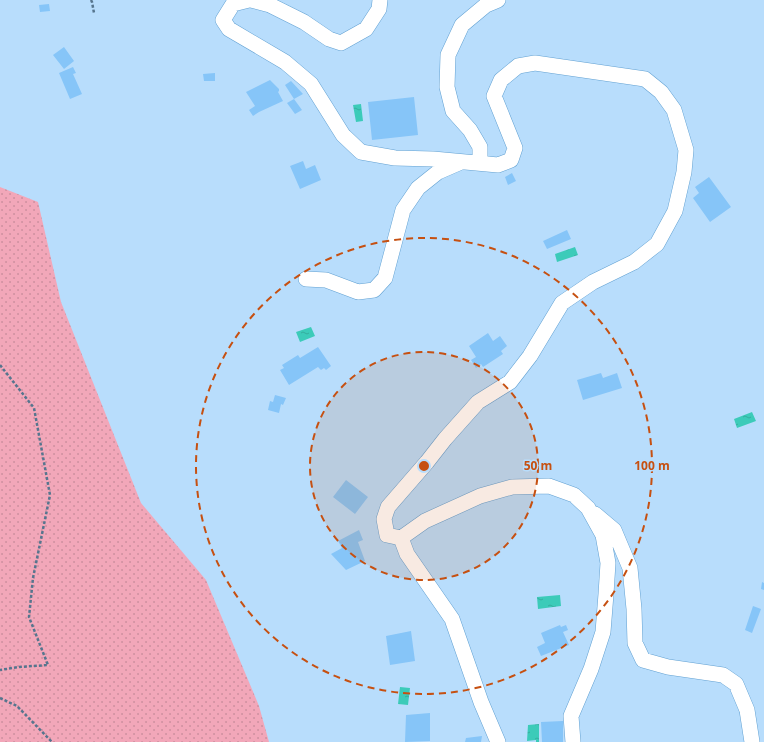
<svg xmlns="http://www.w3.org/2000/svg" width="764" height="742" viewBox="0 0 764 742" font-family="'Open Sans',sans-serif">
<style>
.grass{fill:url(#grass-dots)}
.water{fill:url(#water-ripples)}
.building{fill:#86c5f8}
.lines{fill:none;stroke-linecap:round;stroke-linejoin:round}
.minor-casing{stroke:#62a1d2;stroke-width:16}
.path{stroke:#56758e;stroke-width:2.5;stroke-dasharray:3 2;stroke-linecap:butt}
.minor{stroke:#fff;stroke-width:15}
.ring{fill:none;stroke:#c65011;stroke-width:2;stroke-dasharray:7 5}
.centre{fill:#c65011;stroke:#b8ddfc;stroke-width:2}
.ring-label{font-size:12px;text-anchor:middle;font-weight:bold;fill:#c65011;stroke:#b8ddfc;stroke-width:3;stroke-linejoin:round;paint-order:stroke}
</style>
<defs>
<pattern id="grass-dots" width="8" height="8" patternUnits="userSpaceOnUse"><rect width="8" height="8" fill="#f2a7b9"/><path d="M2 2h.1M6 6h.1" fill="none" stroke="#ce8f9f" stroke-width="1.8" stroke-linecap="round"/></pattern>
<pattern id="water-ripples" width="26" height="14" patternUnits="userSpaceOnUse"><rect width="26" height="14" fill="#3ccbb9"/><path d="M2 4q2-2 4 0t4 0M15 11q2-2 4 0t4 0" fill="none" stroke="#33ae9f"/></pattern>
</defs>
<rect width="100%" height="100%" fill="#b8ddfc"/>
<path class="grass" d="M0 187 38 202 61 302 141 503 206 580 259 706 269 742H0Z"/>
<path class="water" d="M361 104 363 121 356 122 353 105Z
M575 247 578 255 557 262 555 254Z
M311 327 315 336 300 342 296 332Z
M752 412 756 421 737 428 734 419Z
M560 595 561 606 538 609 537 597Z
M400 687 410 688 408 705 398 704Z
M539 724V742H536V740L527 741 528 725Z"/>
<path class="building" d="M49 4 50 11 40 12 39 5Z
M64 47 74 61 64 69 53 55Z
M73 67 76 73 73 74 82 94 70 99 59 73Z
M215 73V81H204L203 74Z
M270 80 279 89V91L278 92 283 101 259 112 253 116 249 110 255 106 246 92Z
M291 81 303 94 294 99 302 110 295 114 287 103 294 99 285 85Z
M414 97 418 135 372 140 368 102Z
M303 161 306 169 315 165 321 180 300 189 290 166Z
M512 173 516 181 508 185 505 177Z
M709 177 731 207 710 222 693 198 699 193 695 187Z
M567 230 571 239 547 249 543 241Z
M488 333 493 341 500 336 507 346 501 351 503 354 483 367 481 364 476 368 471 360 476 357 469 346Z
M318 347 331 366 326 370 324 368 321 370 318 367 289 385 280 370 284 368 282 365 298 355 300 358Z
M601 373 603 378 617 373 622 388 583 400 577 380Z
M275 395 286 398 283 405 281 404 279 413 268 410 270 401 273 402Z
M346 480 368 497 355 514 333 497Z
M359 530 363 540 358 542 365 561 346 570 331 554 342 548 338 541Z
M762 582 764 583V590L761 589Z
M753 606 761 609 752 633 745 630Z
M560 625 561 627 566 625 568 630 563 632 569 645 541 656 537 647 545 643 541 633Z
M411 631 415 661 390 665 386 636Z
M430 713V741L405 742 406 715Z
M563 721V742H542L541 722Z
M482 736 481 742H465L466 738Z"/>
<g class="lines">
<g class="minor-casing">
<path id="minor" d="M249 0 233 4 223 20 229 29 285 62 311 84 343 135 361 152 395 158 433 159 498 165 511 160 515 148 494 96 501 80 518 66 535 63 645 79 661 92 674 110 686 150 684 172 675 211 657 244 634 262 593 282 562 303 530 356 510 382 478 402 445 439 427 462 388 507 384 519 387 535 401 538
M251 0 270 5 304 22 329 39 341 43 366 29 379 9 380 0
M480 163V147L470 130 453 111 447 87 448 55 462 25 486 5 498 0
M306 279 326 280 358 292 374 290 385 278 403 210 418 188 438 172 461 162
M595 514 614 530 630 568 634 609 635 643 643 660 668 667 723 675 736 684 747 710 752 742
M401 538 425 521 480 496 512 487 549 486 574 495 588 508 603 535 608 563 606 594 603 632 591 669 571 716 573 742
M401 538 407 554 452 619 481 702 498 742"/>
</g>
<path class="path" d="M91 0 92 2 94 13
M0 365 34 408 50 495 33 578 29 617 48 665 19 667 0 670
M0 698 17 706 52 742"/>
<use href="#minor" class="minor"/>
</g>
<circle cx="424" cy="466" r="114" fill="#c65011" fill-opacity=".12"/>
<g class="ring">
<circle cx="424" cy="466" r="114"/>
<circle cx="424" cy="466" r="228"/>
</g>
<circle cx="424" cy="466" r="6" class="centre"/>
<g class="ring-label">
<text x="538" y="470">50 m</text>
<text x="652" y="470">100 m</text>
</g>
</svg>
